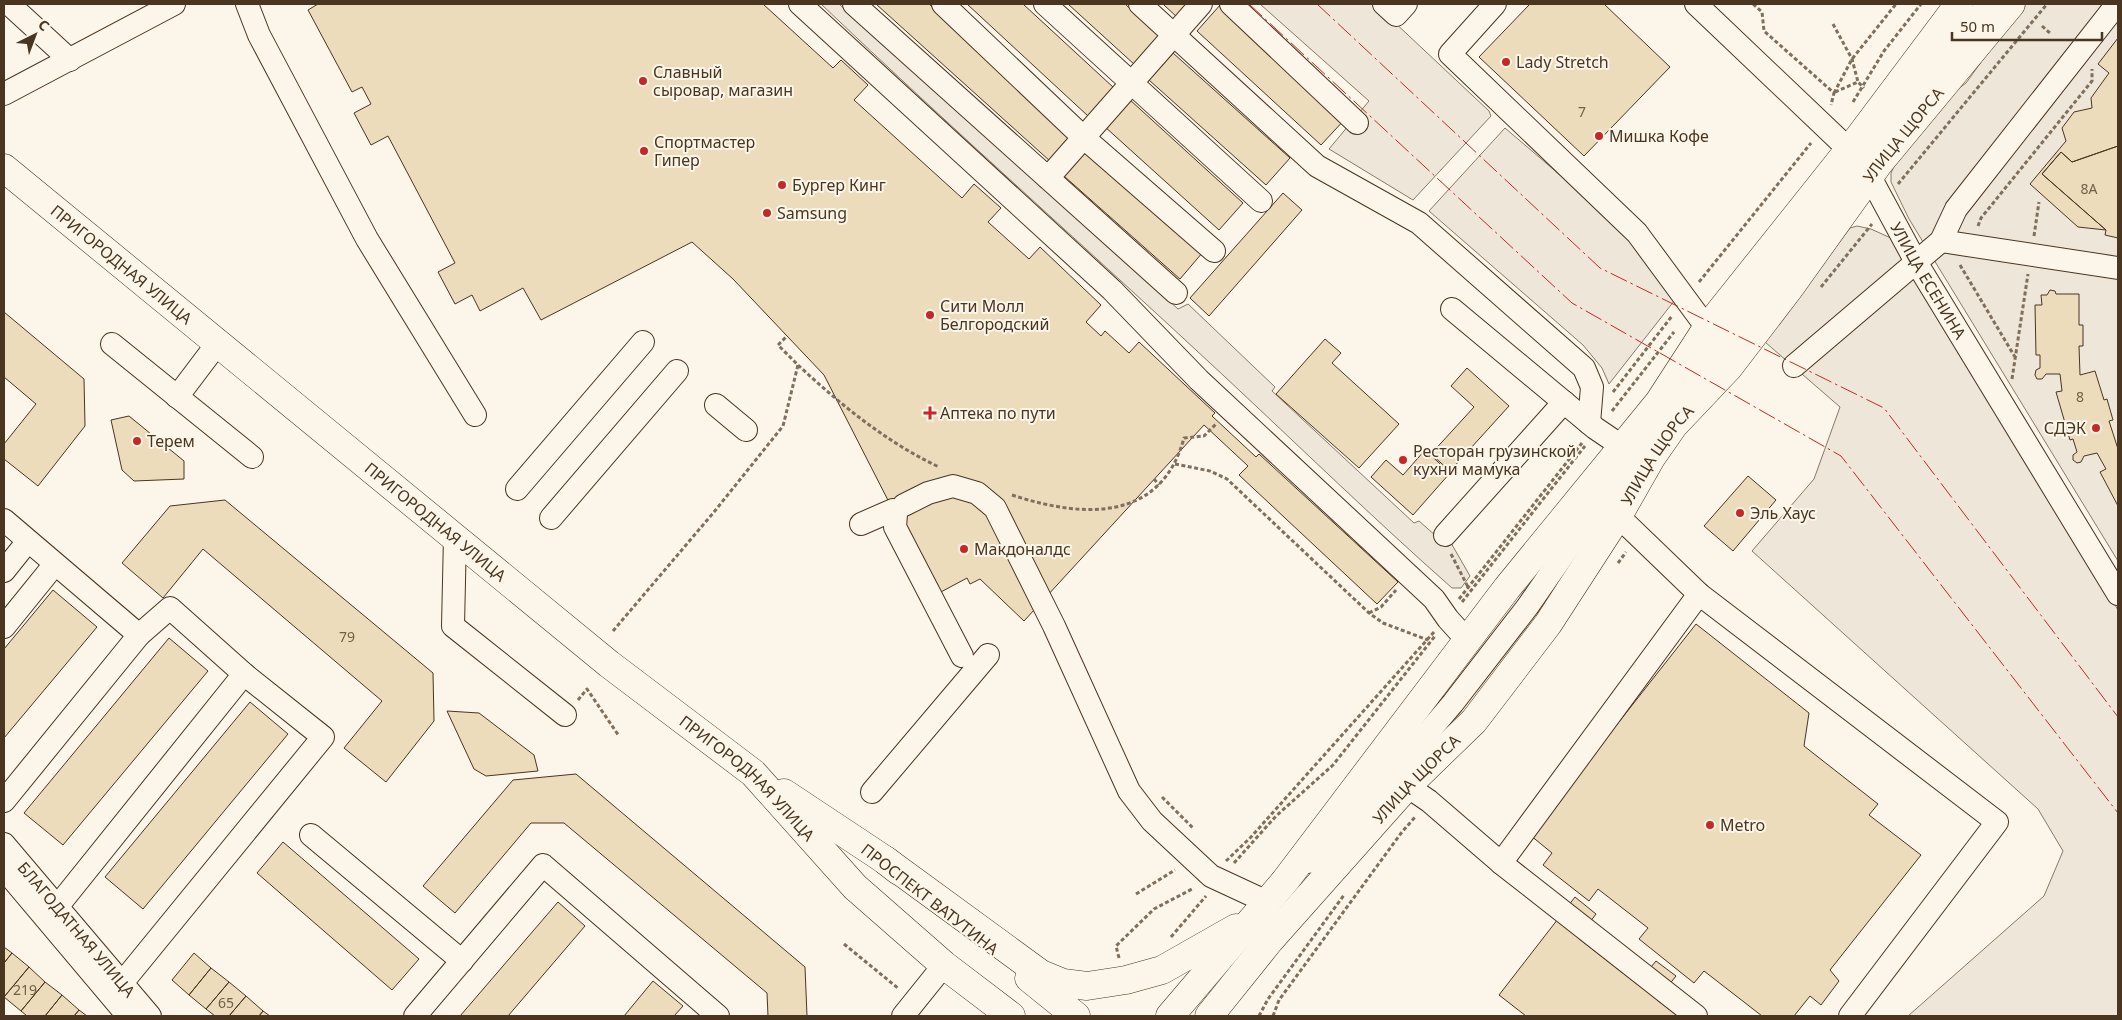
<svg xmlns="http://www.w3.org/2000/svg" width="2122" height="1020" viewBox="0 0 2122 1020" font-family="'Noto Sans',sans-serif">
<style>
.green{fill:#ede6d9;stroke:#887966}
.building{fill:#ecdcbc;stroke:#4a3520}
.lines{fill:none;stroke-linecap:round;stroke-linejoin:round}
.minor-casing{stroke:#4a3520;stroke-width:24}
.major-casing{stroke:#4a3520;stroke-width:29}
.path{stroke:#7f6f5c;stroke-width:3;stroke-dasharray:4 2.5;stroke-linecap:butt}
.minor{stroke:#fbf6e9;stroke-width:22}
.major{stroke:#fbf6e9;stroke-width:28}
.power{stroke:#c62828;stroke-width:1;stroke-dasharray:18 4 2.5 4;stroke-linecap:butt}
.poi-dot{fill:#c62828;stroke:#fbf6e9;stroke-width:2}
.labels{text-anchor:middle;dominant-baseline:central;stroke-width:4;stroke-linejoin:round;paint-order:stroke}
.number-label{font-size:14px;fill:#725f47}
.poi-label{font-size:16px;fill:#4a3520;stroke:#fbf6e9;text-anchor:start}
.street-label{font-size:16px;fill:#4a3520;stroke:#fbf6e9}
</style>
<rect width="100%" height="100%" fill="#fbf6e9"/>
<path class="green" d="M821 4H839L1178 309 1188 304 1275 387 1272 391 1414 523 1419 521 1445 544 1451 543 1470 576 1461 588H1452C1374 519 1300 447 1224 376 1090 251 953 130 821 4Z
M1260 4H1375L1489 111 1491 116 1413 200 1329 149 1369 101Z
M2023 4H2118V561L1909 219 1891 182V173L1898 158 1939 103 1966 83Z
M1505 128 1608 216 1678 296 1609 384 1602 368 1583 345 1429 211Z
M1857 226 1871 229 1893 239 2118 610V1016H1908L2044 896 2063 851 2038 809 1752 551 1814 479 1840 407 1765 342 1850 228Z"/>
<path class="building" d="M318 4H763L833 68 841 60 868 85 854 100 962 198 974 184 1001 208 988 222 1029 259 1040 247 1101 305 1086 322 1101 336 1105 331 1129 353 1139 342 1215 413 1212 416 1256 457 1259 454 1398 582 1377 604 1239 475 1248 466 1204 425 1024 621 980 579 970 584 967 578 939 593 893 510 824 375 733 279 692 242 541 320 523 288 480 311 472 295 455 304 438 272 455 263 388 136 371 145 354 113 371 104 362 87 352 92 308 10Z
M876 4H929L1075 135 1051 162Z
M967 4H1023L1114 88 1088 116Z
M1068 4H1125L1161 37 1135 65Z
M1163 4H1192L1179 19Z
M1221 4 1346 118 1321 145 1197 31Z
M1530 4H1604L1670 67 1584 156 1479 57Z
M2118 38V146L2072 162 2061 152 2042 174 2106 230 2078 227 2030 184 2066 141 2062 128 2074 112 2092 108 2091 98 2109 73 2098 64Z
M1173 53 1290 158 1266 185 1149 80Z
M1129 99 1243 203 1219 230 1104 126Z
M2118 146V238L2105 235 2106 230 2042 174 2061 152 2072 162Z
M1087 149 1203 252 1180 279 1064 176Z
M1283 193 1302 210 1209 316 1190 298Z
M2050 290 2055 291 2056 294H2079V325H2083V346H2079L2080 375 2095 371 2104 400 2107 399 2113 420 2109 421 2118 449V506L2100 472 2106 469 2097 453 2084 456 2081 462 2077 463 2073 460V455L2077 452 2073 439 2070 440 2056 392 2062 391 2060 374H2046L2042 379H2037L2035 375 2036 370 2040 368V355H2036L2035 305H2042L2041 295H2047Z
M4 312 84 379 85 426 38 486 4 459V444L36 404 4 377Z
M1325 339 1341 353 1332 363 1399 424 1359 468 1276 394Z
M1467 368 1509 406 1450 471 1431 454 1474 407 1451 386Z
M129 416 184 461V479L134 481 122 470 111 420Z
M1425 450 1450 473 1413 515 1371 477 1386 460 1403 475Z
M1748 476 1776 500 1733 551 1704 526Z
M225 500 433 673 434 721 386 782 344 748 382 701 203 549 163 598 122 563 170 506Z
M53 590 97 627 4 738V649Z
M1696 624 1809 713 1804 746 1878 804 1869 815 1921 855 1830 970 1839 981 1821 1005 1810 996 1794 1016H1762L1704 971 1694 983 1639 939 1648 928 1598 889 1589 901 1543 865 1552 853 1530 835Z
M169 638 208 671 63 845 24 813Z
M250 702 288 734 143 909 105 877Z
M447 711 479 713 534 755 538 771 486 776 474 769Z
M576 774 805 967 807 1016H768L767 993 564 823H531L455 913 423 886 513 780Z
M283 842 419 959 392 990 257 873Z
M1575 897 1596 914 1578 938 1637 984 1656 961 1676 976 1657 1000 1678 1016H1526L1499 995Z
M558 902 585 926 508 1016H460Z
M4 947 12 953 4 963Z
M12 953 29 967 4 997V963Z
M194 953 211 968 189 995 172 980Z
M29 967 45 982 21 1011 4 997Z
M211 968 229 982 206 1009 189 995Z
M653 981 683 1006 674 1016H624Z
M45 982 62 995 45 1016H27L21 1011Z
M229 982 246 996 229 1016H215L206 1009Z
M62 995 79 1010 74 1016H45Z
M246 996 263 1011 259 1016H229Z
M79 1010 87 1016H74Z
M263 1011 270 1016H259Z"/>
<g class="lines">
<g class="minor-casing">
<g id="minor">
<path d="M9 4 70 60"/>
<path d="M247 4 259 35 367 239 475 415"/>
<path d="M800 4 1112 290 1199 380 1434 599 1448 619 1467 640"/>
<path d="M854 4 1176 293"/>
<path d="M943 4 1083 137 1214 251"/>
<path d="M1045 4 1261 201"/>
<path d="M1140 4 1317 166 1419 223 1584 368 1592 387 1589 423"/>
<path d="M1231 4 1357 123"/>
<path d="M1384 4 1396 15 1406 4"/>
<path d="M1495 4 1450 54 1637 233 1707 328"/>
<path id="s1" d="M1696 4 1862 162 1916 262 2118 594"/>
<path d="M4 94 174 4"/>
<path d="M1048 178 1201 4"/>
<path d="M1941 241 2118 268"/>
<path d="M1452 309 1595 428 1623 447"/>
<path d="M112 344 252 457"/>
<path d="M1794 366 1941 241 1956 209 2117 4"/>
<path d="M177 397 217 344"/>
<path d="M716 405 746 430"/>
<path d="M517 489 643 342"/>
<path d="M904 505 928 493 953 486 977 493 995 508 1054 626 1129 791 1152 821 1211 876 1267 902"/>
<path d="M896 514 895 527 962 656"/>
<path d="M1618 516 1699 594 1997 822 1850 1016"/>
<path d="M551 518 677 371"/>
<path d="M4 520 139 635"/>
<path d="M861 524 893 510"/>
<path d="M1445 535 1564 402"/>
<path d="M455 536 453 626 565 715"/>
<path d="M4 571 28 541"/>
<path d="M4 627 55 564"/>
<path d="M1407 786 1429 801 1501 863 1696 1016"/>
<path d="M872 792 988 655"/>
<path d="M4 801 139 635 170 608 244 674 323 737 122 983"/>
<path d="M311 835 462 961"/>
<path id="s2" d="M4 844 150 1016"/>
<path d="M1308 862 1342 834 1453 703 1528 606 1634 453 1988 4"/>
<path d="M1501 863 1699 594"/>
<path d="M4 869 128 1016"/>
<path d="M57 907 244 674"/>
<path d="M415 1016 543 865 718 1016"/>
<path d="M903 1016 944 965"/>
</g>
</g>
<g class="major-casing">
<g id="major">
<path id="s3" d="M4 168 609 664 753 773 855 887 944 965 1011 1016"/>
<path d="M784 793 885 860 899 871"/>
<path d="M885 860 1041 974 1063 983 1087 986 1126 980 1162 970 1236 928"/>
<path d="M1029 978 1076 1016"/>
<path d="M1170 1016 1285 881 1507 588 1659 402 1707 328 1860 136 1959 4"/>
<path id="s4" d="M1209 1016 1270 940 1407 786 1474 721 1548 624 1618 516 1651 458 1674 425 1729 367 1788 290 1879 163 2011 4"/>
</g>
</g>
<path class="path" d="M1753 4 1762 12 1764 31 1834 93 1831 105
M1833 24 1852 59 1858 82
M2042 26 2051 34
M1835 92 1858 82 1864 88
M1834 93 1852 59 1896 4
M1853 102 1884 51 1921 4
M1898 184 2047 4
M1978 226 1981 218 2092 81V69
M2034 236 2039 202
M1960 265 2015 357
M1699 282 1811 143
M1821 287 1872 224
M798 365C841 405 886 442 939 467
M2012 379 2028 274
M1613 392 1672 316
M1612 411 1674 332
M1175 464 1210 471 1227 479 1369 613 1383 623 1428 640
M1154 479 1159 485
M1012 495C1082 518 1161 523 1184 438L1204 436 1216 424
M1451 554 1468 587
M1618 563 1626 552
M1459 599 1582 443
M1462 602 1585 446
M1369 613 1381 607 1396 590
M613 631 714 512 783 426 798 365 778 345 787 336
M578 700 587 689 619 736
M1162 797 1193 828
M1226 861 1251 837 1434 632
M1234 863 1276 816 1333 765 1435 636
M1136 894 1175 870
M1171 937 1206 896
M844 944 899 989
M1119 958 1116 946 1154 909 1194 888
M1259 1016 1268 999 1344 895
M1273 1016 1279 1000 1402 832 1416 816"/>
<use href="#minor" class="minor"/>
<use href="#major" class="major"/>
<path class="power" d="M1249 4 1572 303 1841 456 2118 813
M1317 4 1600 268 1884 408 2118 717"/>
</g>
<g class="poi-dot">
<circle cx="1506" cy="62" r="5"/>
<circle cx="643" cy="81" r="5"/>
<circle cx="1599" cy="136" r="5"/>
<circle cx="644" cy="151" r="5"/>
<circle cx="782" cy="185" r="5"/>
<circle cx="767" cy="213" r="5"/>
<circle cx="930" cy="315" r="5"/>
<path d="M927.5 405.5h5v5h5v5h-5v5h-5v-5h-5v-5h5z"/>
<circle cx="2096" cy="428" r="5"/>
<circle cx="137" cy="441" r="5"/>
<circle cx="1403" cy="460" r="5"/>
<circle cx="1740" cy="513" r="5"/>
<circle cx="964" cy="549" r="5"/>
<circle cx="1710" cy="825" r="5"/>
</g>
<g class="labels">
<g class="number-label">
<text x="1582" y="111">7</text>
<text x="2089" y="188">8А</text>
<text x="2080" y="396">8</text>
<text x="347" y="636">79</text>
<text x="25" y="989">219</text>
<text x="226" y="1002">65</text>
</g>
<g class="poi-label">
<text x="1516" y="62">Lady Stretch</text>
<text x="653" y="72">Славный<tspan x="653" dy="18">сыровар, магазин</tspan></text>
<text x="1609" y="136">Мишка Кофе</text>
<text x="654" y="142">Спортмастер<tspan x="654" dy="18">Гипер</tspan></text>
<text x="792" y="185">Бургер Кинг</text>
<text x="777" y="213">Samsung</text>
<text x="940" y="306">Сити Молл<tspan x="940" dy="18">Белгородский</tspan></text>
<text x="940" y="413">Аптека по пути</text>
<text x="2086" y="428" text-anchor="end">СДЭК</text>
<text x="147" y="441">Терем</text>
<text x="1413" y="451">Ресторан грузинской<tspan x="1413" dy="18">кухни мамука</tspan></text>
<text x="1750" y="513">Эль Хаус</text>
<text x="974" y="549">Макдоналдс</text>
<text x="1720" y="825">Metro</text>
</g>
<g class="street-label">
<text stroke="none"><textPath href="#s4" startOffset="1125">УЛИЦА ЩОРСА</textPath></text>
<text stroke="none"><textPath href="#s3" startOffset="152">ПРИГОРОДНАЯ УЛИЦА</textPath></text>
<text stroke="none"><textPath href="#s1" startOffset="365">УЛИЦА ЕСЕНИНА</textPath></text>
<text stroke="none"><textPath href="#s4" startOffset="720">УЛИЦА ЩОРСА</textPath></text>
<text stroke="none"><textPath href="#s3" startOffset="558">ПРИГОРОДНАЯ УЛИЦА</textPath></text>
<text stroke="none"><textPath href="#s4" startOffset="315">УЛИЦА ЩОРСА</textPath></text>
<text stroke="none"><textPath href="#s3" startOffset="962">ПРИГОРОДНАЯ УЛИЦА</textPath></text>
<text transform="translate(930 899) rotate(38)">ПРОСПЕКТ ВАТУТИНА</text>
<text stroke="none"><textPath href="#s2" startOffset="112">БЛАГОДАТНАЯ УЛИЦА</textPath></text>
</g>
</g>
<rect width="2122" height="1020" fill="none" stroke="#4a3520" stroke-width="10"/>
<g transform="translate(35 35) rotate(42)" stroke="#fbf6e9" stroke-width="4" paint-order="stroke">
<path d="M0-4L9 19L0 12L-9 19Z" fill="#4a3520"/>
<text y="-8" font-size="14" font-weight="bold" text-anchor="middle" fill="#4a3520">С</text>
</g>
<path d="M1952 32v8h150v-8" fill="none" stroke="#4a3520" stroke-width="2.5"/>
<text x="1960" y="32" font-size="15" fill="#4a3520" stroke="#fbf6e9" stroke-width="4" paint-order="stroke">50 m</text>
</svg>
